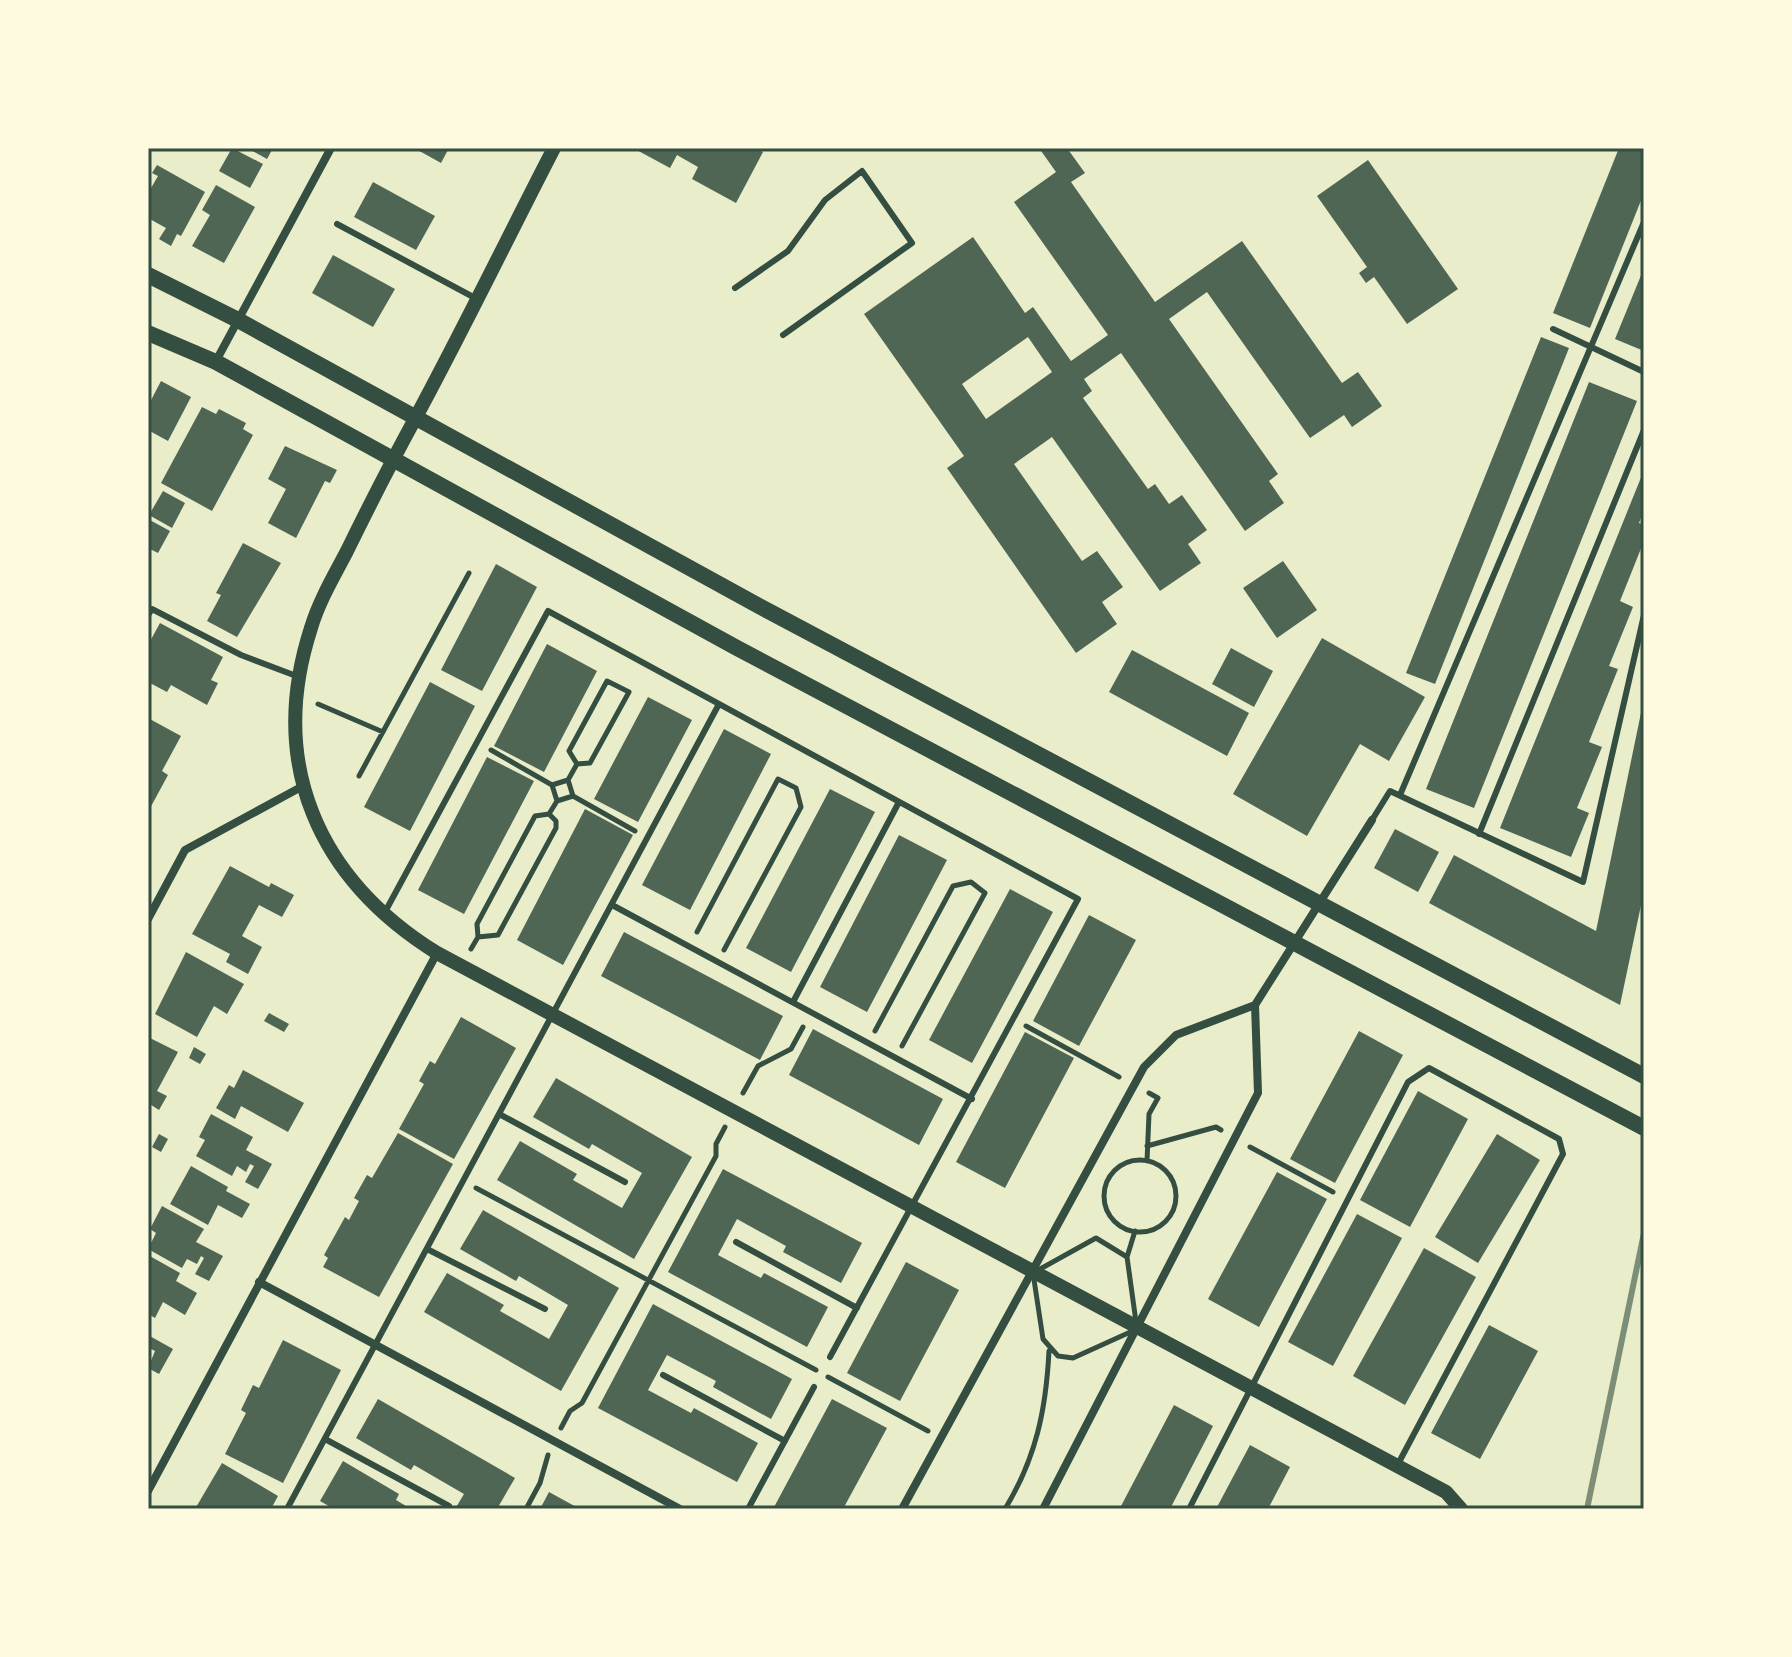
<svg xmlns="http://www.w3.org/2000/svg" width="1792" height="1657" viewBox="0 0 1792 1657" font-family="'PT Sans Narrow',sans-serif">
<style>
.building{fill:#4f6655;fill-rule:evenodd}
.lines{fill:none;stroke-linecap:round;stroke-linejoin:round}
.path{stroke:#344e41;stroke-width:5}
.service{stroke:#344e41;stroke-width:6}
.minor{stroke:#344e41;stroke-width:8}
.tertiary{stroke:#344e41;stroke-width:14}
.secondary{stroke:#344e41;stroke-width:16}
.rail{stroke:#7c8e77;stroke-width:6}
.neatline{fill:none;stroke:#344e41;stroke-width:3}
</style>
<rect width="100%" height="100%" fill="#e9edc9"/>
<path class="building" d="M232 148 263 164 250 188 219 171Z
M247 148H273L267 159Z
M414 148H449L441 163Z
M633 148H756L763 152 736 203 692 179 698 167 677 155 670 168Z
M1039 148H1067L1085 173 1071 182 1155 302 1242 241 1342 383 1358 372 1382 406 1352 427 1344 415 1310 438 1207 292 1169 319 1278 474 1269 481 1284 503 1245 531 1121 353 1084 379 1092 391 1083 398 1148 489 1155 484 1169 504 1182 495 1207 530 1188 544 1201 563 1160 591 1052 437 1014 464 1082 561 1097 551 1123 587 1102 602 1117 624 1076 653 947 468 964 456 864 314 973 237 1025 313 1033 307 1071 361 1108 335 1014 202 1056 172ZM1028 337 1052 372 986 419 962 384Z
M1619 148H1644V193L1590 328 1553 313Z
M1368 160 1458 289 1407 324 1374 277 1366 283 1359 273 1367 267 1317 196Z
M157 165 205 192 181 236 177 234 171 246 159 239 166 228 148 218V186L151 188 158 176 152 173Z
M373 182 435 216 416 250 354 217Z
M216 185 255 207 224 263 192 246 210 215 202 210Z
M333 255 395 289 373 327 312 293Z
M1644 268V351L1615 339Z
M1541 337 1569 348 1435 684 1406 673Z
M161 381 191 397 168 441 148 430V406Z
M1589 382 1637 401 1474 808 1426 789Z
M202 407 216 414 219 409 246 423 243 429 253 435 212 511 161 483Z
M285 446 337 470 330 483 325 481 296 538 268 523 286 489 268 479Z
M1644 470V510L1639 523 1644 525V541L1620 601 1633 607 1609 666 1618 669 1589 742 1602 747 1577 808 1589 813 1571 857 1500 828Z
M163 491 185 503 172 528 149 515Z
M148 519 170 531 158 553 148 548Z
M243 543 281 563 237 637 207 621 221 595 216 593Z
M1283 561 1317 610 1277 638 1243 588Z
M496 564 537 587 482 691 441 670Z
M160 623 223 657 211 680 218 683 207 705 171 685 167 692 148 682V645Z
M1322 638 1425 697 1389 761 1360 744 1307 836 1233 794Z
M547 644 597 671 544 772 494 746Z
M1231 648 1273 671 1254 707 1212 684Z
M1132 650 1249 713 1227 756 1109 692Z
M430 682 475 706 410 831 364 807Z
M648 697 692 720 638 822 594 799Z
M1643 703 1644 891 1620 1005 1429 903 1454 855 1596 931Z
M148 718 181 736 162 771 168 775 148 812Z
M724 729 771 754 690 910 642 885Z
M487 757 534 781 464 914 418 890Z
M830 789 875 812 791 972 746 948Z
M585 809 633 835 563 965 517 940Z
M1395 829 1439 852 1418 892 1374 868Z
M899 835 947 860 867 1012 820 987Z
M230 866 269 887 271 883 294 895 282 917 259 905 242 936 262 947 248 974 226 962 230 954 192 934Z
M1010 889 1053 912 972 1063 929 1040Z
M1089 915 1136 940 1079 1046 1033 1021Z
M624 932 783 1016 760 1060 601 976Z
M186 952 244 984 227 1014 214 1006 197 1037 155 1014Z
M269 1013 289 1024 284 1032 264 1021Z
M461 1017 516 1048 454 1159 399 1129 424 1084 419 1081 430 1061 435 1064Z
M813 1029 943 1099 919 1145 789 1075Z
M1359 1031 1403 1055 1335 1183 1290 1159Z
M1025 1032 1074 1058 1005 1188 956 1162Z
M150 1038 178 1052 157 1091 167 1096 159 1110 148 1103Z
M194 1047 206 1054 200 1064 189 1058Z
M243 1070 304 1103 288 1132 241 1106 235 1119 216 1108 229 1085 234 1088Z
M556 1078 692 1157 634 1259 497 1180 520 1141 577 1174 573 1180 622 1208 642 1173 592 1144 589 1149 533 1117Z
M1418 1091 1468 1119 1410 1227 1360 1200Z
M211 1114 253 1137 246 1150 272 1164 258 1189 245 1182 254 1166 250 1164 246 1172 237 1166 232 1176 196 1156 205 1140 199 1137Z
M398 1133 453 1164 379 1297 323 1267 328 1258 324 1255 345 1217 349 1220 359 1201 354 1198 367 1175 372 1178Z
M159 1134 168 1139 161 1152 152 1147Z
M1497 1134 1540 1160 1478 1263 1435 1237Z
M191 1166 228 1187 226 1191 250 1204 242 1218 218 1205 208 1225 170 1204Z
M723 1169 862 1243 841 1283 783 1252 786 1246 737 1219 718 1255 761 1278 764 1273 828 1307 807 1347 668 1272Z
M1277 1172 1327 1199 1259 1327 1208 1299Z
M162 1206 204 1229 196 1242 223 1256 209 1281 195 1274 204 1258 201 1256 197 1264 187 1259 182 1268 148 1249 156 1233 150 1229Z
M483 1210 619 1288 561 1391 424 1312 447 1273 504 1305 500 1311 549 1339 568 1305 519 1276 516 1281 460 1249Z
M1357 1214 1402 1238 1333 1366 1288 1342Z
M1424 1248 1476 1277 1405 1405 1353 1376Z
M148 1255 180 1273 176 1281 197 1293 185 1315 163 1302 155 1318 148 1314Z
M906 1262 959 1290 900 1401 847 1373Z
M653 1304 792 1379 771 1419 713 1387 716 1381 667 1355 648 1390 691 1413 694 1408 758 1443 737 1482 598 1408Z
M1489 1325 1538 1351 1480 1459 1431 1433Z
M148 1335 173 1349 159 1374 148 1368 155 1351 151 1349 148 1354Z
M283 1340 341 1370 283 1483 225 1454 246 1413 241 1410 253 1385 259 1388Z
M378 1399 515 1478 497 1509H455L464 1494 414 1465 411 1470 356 1438Z
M832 1399 887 1428 843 1509H773Z
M1174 1405 1213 1426 1170 1509H1122L1120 1508Z
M1250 1445 1290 1467 1268 1509H1216Z
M343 1461 399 1494 396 1500 411 1509H334L320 1501Z
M222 1463 278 1496 271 1509H195Z
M549 1492 580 1509H540Z"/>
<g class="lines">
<path class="path" d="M607 681 629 692 590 763 577 764 569 751Z
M318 704 383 732
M491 750 552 785
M359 776 469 573
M568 780 577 764
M573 796 635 831
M549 814 557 801 573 796 568 780 552 785 557 801
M697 932 778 779 796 788 801 807 724 950
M471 949 478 937 477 924 535 816 549 814 556 821V828L498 935 478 937
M1026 1026 1119 1077
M875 1031 953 886 971 882 985 893 902 1046
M743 1093 758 1066 791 1049 803 1027
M1147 1146 1216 1127 1221 1130
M1250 1147 1333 1192
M1104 1196a36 36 0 1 1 72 0a36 36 0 1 1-72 0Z
M1147 1161 1149 1114 1158 1098 1149 1093
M476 1188 816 1370
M1096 1238 1127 1257 1137 1329 1073 1358 1058 1356 1043 1339 1033 1273Z
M1127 1257 1135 1231
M828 1377 928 1431
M561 1428 570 1411 582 1403 716 1156V1144L725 1127
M526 1509 540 1483 548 1455
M1005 1509C1036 1458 1046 1410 1049 1351"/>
<path class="service" d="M337 224 477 299
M735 288 788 251 825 200 862 171 912 243 783 335
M1553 329 1644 372
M148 615 152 609 241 655 299 677
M1400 795 1644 222
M1372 820 1390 791 1583 882 1644 615
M1479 834 1644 430
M614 906 972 1099
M385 912 548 611 1078 899 830 1357
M793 1002 899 802
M501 1115 625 1182
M736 1242 857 1308
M427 1249 545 1309
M663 1375 785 1441
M325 1439 449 1506
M287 1509 719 704
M748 1509 814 1387
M1189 1509 1408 1082 1429 1068 1559 1139 1563 1154 1398 1464"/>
<path class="minor" d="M216 361 331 148
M148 919 185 850 303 786
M259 1282 680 1509
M148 1491 437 953
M902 1509 1144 1067 1176 1035 1255 1005
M1043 1509 1258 1093 1255 1005 1372 820"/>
<path class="tertiary" d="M554 148C508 237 464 328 416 417 392 461 369 506 347 551 334 576 319 601 311 628 267 764 318 879 437 953L1446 1492 1461 1509"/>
<path class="secondary" d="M148 275 238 320 759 606 1644 1076
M148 333 216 362 737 648 1644 1128"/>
<path class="rail" d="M1587 1509 1644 1233"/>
</g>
<rect width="1792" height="1657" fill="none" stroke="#fefae0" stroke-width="300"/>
<rect x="150" y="150" width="1492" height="1357" class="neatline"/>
</svg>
